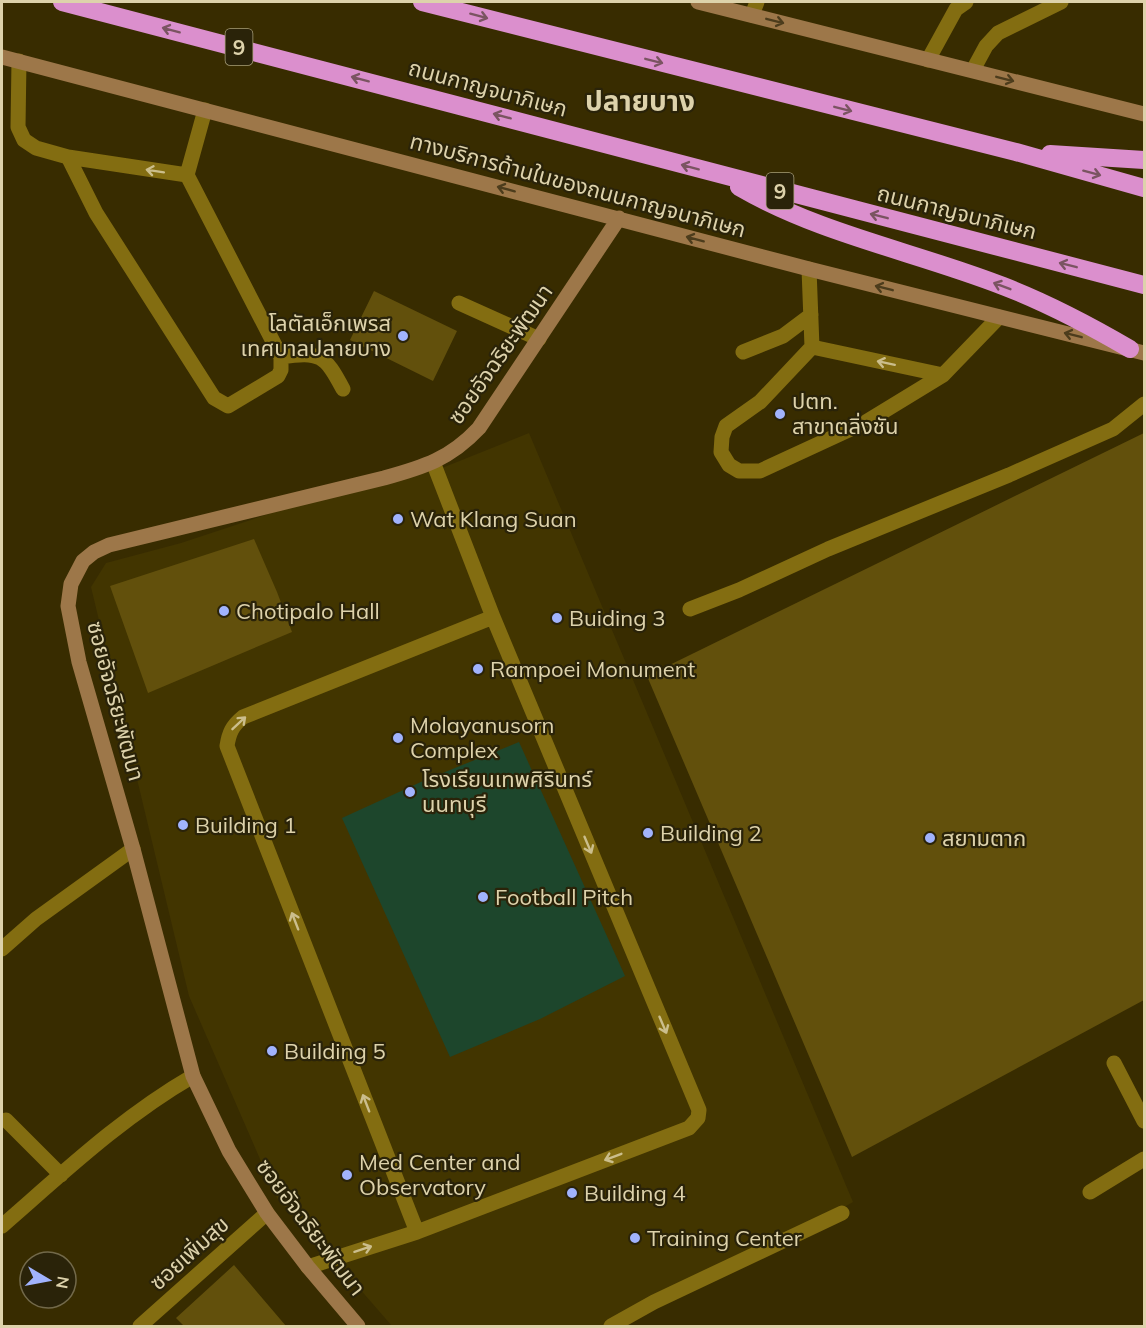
<svg xmlns="http://www.w3.org/2000/svg" width="1146" height="1328" viewBox="0 0 1146 1328" font-family="Mulish,'Noto Sans Thai',sans-serif">
<style>
.built{fill:#423500}
.green{fill:#1d462c}
.building{fill:#62500c}
.lines{fill:none;stroke-linecap:round;stroke-linejoin:round}
.lane{stroke:#836d11;stroke-width:15}
.street{stroke:#836d11;stroke-width:15}
.secondary{stroke:#9d7749;stroke-width:15}
.highway{stroke:#db8fcd;stroke-width:18}
.oneway{stroke:#7a5461}
.oneway2{stroke:#4c3c1c}
.oneway3{stroke:#cbbe8c}
.poi-dot{fill:#a1b3fd;stroke:#2a2309;stroke-width:2}
.labels{text-anchor:middle;dominant-baseline:central;stroke-width:4.5;stroke-linejoin:round;paint-order:stroke}
.shield{fill:#2a2309;stroke:#a79e7a;stroke-width:1.5}
.shield-label{font-size:21px;font-weight:bold;fill:#ddd2ab}
.street-label{font-size:22px;fill:#ddd2ab;stroke:#2a2309}
.poi-label{font-size:22px;fill:#ddd2ab;stroke:#2a2309;text-anchor:start}
.district-label{font-size:28px;font-weight:bold;fill:#ddd2ab;stroke:#2a2309}
</style>
<rect width="100%" height="100%" fill="#382c00"/>
<path class="built" d="M529 433 853 1202 796 1235 615 1326H392L332 1257 277 1198 189 996 91 587 106 563 181 543 353 486 437 470Z"/>
<path class="green" d="M519 742 625 976 540 1019 450 1057 342 818 423 781Z"/>
<path class="building" d="M374 291 457 331 433 381 350 340Z
M1144 433V1000L852 1157 647 676Z
M254 539 277 592 292 632 148 693 110 586Z
M234 1265 286 1326H184L176 1318Z"/>
<g class="lines">
<path class="lane" d="M928 60 956 9 966 2
M19 61 18 127 24 140 36 148 68 157 187 175 205 110
M68 157 96 213 214 398 228 406 278 376 281 370V357L187 175
M809 269 812 347 760 402 726 426 722 437 721 452 729 465 739 471H760L866 422 943 375 999 317
M459 303 539 339
M812 347 943 375
M743 352 783 336 811 315
M281 357C320 351 325 355 343 389
M690 609 739 590 828 549 1009 475 1113 429 1144 404
M417 1232 689 1128 698 1118 699 1110 493 617
M308 1267 417 1232 227 746C229 733 232 726 243 717L493 617 433 462"/>
<path class="street" d="M752 15 757 2
M973 70 986 46 998 33 1061 2
M2 949 36 919 133 849
M1114 1063 1144 1121
M6 1120 61 1175
M1090 1192 1144 1159
M2 1226C63 1173 122 1117 193 1076
M140 1326 267 1213
M611 1326 654 1302 842 1213"/>
<path class="secondary" d="M698 2 1144 114
M2 57 809 269 1144 353
M358 1326 308 1267 267 1213 229 1151 193 1076 133 849 79 662 68 606 71 584 83 561 94 552 109 545 384 478C424 467 450 459 479 428L619 218"/>
<path class="highway" d="M62 2C423 95 783 192 1144 285
M422 2 1016 152 1144 188
M1050 154 1144 160
M739 187C820 234 916 252 1003 286 1047 303 1089 325 1130 349"/>
</g>
<defs><path id="oneway-shaft" d="M-6 0H5M1.5-3L5.5 0L1.5 3" fill="none" stroke-width="1.6" stroke-linecap="round" stroke-linejoin="round" transform="scale(1.5)"/></defs>
<g class="oneway">
<use href="#oneway-shaft" transform="translate(479 16) rotate(15)"/>
<use href="#oneway-shaft" transform="translate(171 30) rotate(-165)"/>
<use href="#oneway-shaft" transform="translate(654 61) rotate(14)"/>
<use href="#oneway-shaft" transform="translate(360 79) rotate(-165)"/>
<use href="#oneway-shaft" transform="translate(843 109) rotate(14)"/>
<use href="#oneway-shaft" transform="translate(502 116) rotate(-165)"/>
<use href="#oneway-shaft" transform="translate(690 167) rotate(-165)"/>
<use href="#oneway-shaft" transform="translate(1092 173) rotate(15)"/>
<use href="#oneway-shaft" transform="translate(879 216) rotate(-166)"/>
<use href="#oneway-shaft" transform="translate(1068 265) rotate(-166)"/>
<use href="#oneway-shaft" transform="translate(1002 286) rotate(-159)"/>
</g>
<g class="oneway2">
<use href="#oneway-shaft" transform="translate(775 21) rotate(14)"/>
<use href="#oneway-shaft" transform="translate(1005 79) rotate(14)"/>
<use href="#oneway-shaft" transform="translate(506 189) rotate(-165)"/>
<use href="#oneway-shaft" transform="translate(695 239) rotate(-165)"/>
<use href="#oneway-shaft" transform="translate(884 288) rotate(-166)"/>
<use href="#oneway-shaft" transform="translate(1073 335) rotate(-166)"/>
</g>
<g class="oneway3">
<use href="#oneway-shaft" transform="translate(155 171) rotate(-171)"/>
<use href="#oneway-shaft" transform="translate(886 363) rotate(-168)"/>
<use href="#oneway-shaft" transform="translate(239 723) rotate(-43)"/>
<use href="#oneway-shaft" transform="translate(588 845) rotate(67)"/>
<use href="#oneway-shaft" transform="translate(295 921) rotate(-111)"/>
<use href="#oneway-shaft" transform="translate(663 1025) rotate(67)"/>
<use href="#oneway-shaft" transform="translate(366 1103) rotate(-111)"/>
<use href="#oneway-shaft" transform="translate(613 1157) rotate(159)"/>
<use href="#oneway-shaft" transform="translate(363 1249) rotate(-18)"/>
</g>
<g class="poi-dot">
<circle cx="403" cy="336" r="6"/>
<circle cx="780" cy="414" r="6"/>
<circle cx="398" cy="519" r="6"/>
<circle cx="224" cy="611" r="6"/>
<circle cx="557" cy="618" r="6"/>
<circle cx="478" cy="669" r="6"/>
<circle cx="398" cy="738" r="6"/>
<circle cx="410" cy="792" r="6"/>
<circle cx="183" cy="825" r="6"/>
<circle cx="648" cy="833" r="6"/>
<circle cx="930" cy="838" r="6"/>
<circle cx="483" cy="897" r="6"/>
<circle cx="272" cy="1051" r="6"/>
<circle cx="347" cy="1175" r="6"/>
<circle cx="572" cy="1193" r="6"/>
<circle cx="635" cy="1238" r="6"/>
</g>
<g class="labels">
<g class="shield">
<rect x="225.5" y="29" width="27" height="36" rx="4.5"/>
<rect x="766.5" y="173" width="27" height="36" rx="4.5"/>
</g>
<g class="shield-label">
<text x="239" y="47">9</text>
<text x="780" y="191">9</text>
</g>
<g class="street-label">
<text transform="translate(488 88) rotate(15)">ถนนกาญจนาภิเษก</text>
<text transform="translate(578 185) rotate(15)">ทางบริการด้านในของถนนกาญจนาภิเษก</text>
<text transform="translate(957 212) rotate(14)">ถนนกาญจนาภิเษก</text>
<text transform="translate(500 354) rotate(-55)">ซอยอัจฉริยะพัฒนา</text>
<text transform="translate(116 701) rotate(75)">ซอยอัจฉริยะพัฒนา</text>
<text transform="translate(311 1227) rotate(53)">ซอยอัจฉริยะพัฒนา</text>
<text transform="translate(189 1253) rotate(-42)">ซอยเพิ่มสุข</text>
</g>
<g class="poi-label">
<text x="391" y="323" text-anchor="end">โลตัสเอ็กเพรส<tspan x="391" dy="25">เทศบาลปลายบาง</tspan></text>
<text x="792" y="401">ปตท.<tspan x="792" dy="25">สาขาตลิ่งชัน</tspan></text>
<text x="410" y="519">Wat Klang Suan</text>
<text x="236" y="611">Chotipalo Hall</text>
<text x="569" y="618">Buiding 3</text>
<text x="490" y="669">Rampoei Monument</text>
<text x="410" y="725">Molayanusorn<tspan x="410" dy="25">Complex</tspan></text>
<text x="422" y="779">โรงเรียนเทพศิรินทร์<tspan x="422" dy="25">นนทบุรี</tspan></text>
<text x="195" y="825">Building 1</text>
<text x="660" y="833">Building 2</text>
<text x="942" y="838">สยามตาก</text>
<text x="495" y="897">Football Pitch</text>
<text x="284" y="1051">Building 5</text>
<text x="359" y="1162">Med Center and<tspan x="359" dy="25">Observatory</tspan></text>
<text x="584" y="1193">Building 4</text>
<text x="647" y="1238">Training Center</text>
</g>
<g class="district-label">
<text x="640" y="100">ปลายบาง</text>
</g>
</g>
<rect width="1146" height="1328" fill="none" stroke="#ddd2ab" stroke-width="6"/>
<g transform="translate(48 1280) rotate(100)"><circle r="28" fill="#2a2309" stroke="#72694a" stroke-width="1.5"/>
<path d="M0-4.5L10 22L0 15L-10 22Z" fill="#a1b3fd"/>
<text y="-9" font-size="16" font-weight="bold" text-anchor="middle" fill="#ddd2ab">N</text>
</g>
</svg>
